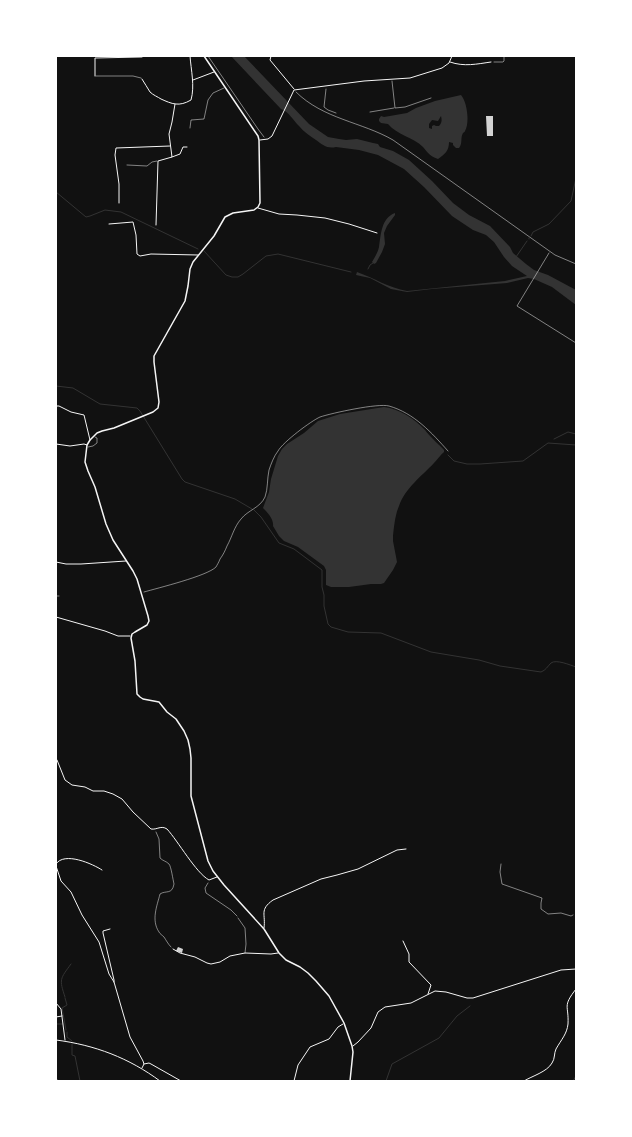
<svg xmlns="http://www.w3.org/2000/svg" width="632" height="1137" viewBox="0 0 632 1137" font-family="Merriweather,serif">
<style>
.water{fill:#333;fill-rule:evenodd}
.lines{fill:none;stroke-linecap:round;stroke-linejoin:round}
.stream{stroke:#333;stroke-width:1}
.building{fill:#d3d3d3}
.path{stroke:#f5f5f5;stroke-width:0.5}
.service{stroke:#f5f5f5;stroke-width:0.5}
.minor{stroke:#f5f5f5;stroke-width:1}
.tertiary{stroke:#f5f5f5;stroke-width:1.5}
</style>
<rect width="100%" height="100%" fill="#111"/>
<path class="water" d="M231 56H244L309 124 328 137 339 139 346 140 357 139 373 143 378 144 380 147 393 151 409 160 432 181 453 203 469 215 490 226 510 247 513 253 526 264 534 270 548 275 576 290V305L552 287 534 279 528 278 507 283 432 289 407 292 391 289 370 278 356 275 357 272C374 278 389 288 407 291L505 281 527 276 512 266 504 257 494 242 486 235 473 230 452 216 424 187 404 169 378 155 359 150 336 147C327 149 323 145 316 140 310 136 304 132 299 126 293 120 289 112 281 109Z
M461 95C467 102 470 122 465 131 465 132 464 132 463 133 460 138 463 143 459 148H456L453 145V143L449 142C449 151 445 154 438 159 431 157 427 152 423 147 413 137 397 135 388 124L381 123 379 121V119L381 116 384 117 407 113 416 108 435 101ZM441 116C442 120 442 123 439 126H436L434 125 432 126V129L429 128V124L432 120 438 121Z
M395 213V215L387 226 384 233 385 244 382 252 376 263 374 264 372 262C375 257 378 252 379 247 381 235 381 218 395 213Z
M384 407C399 409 414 418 425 430 427 433 430 436 433 439 436 443 441 446 444 450V452C440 455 438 459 434 463 422 476 405 488 399 506 395 515 394 527 393 536V541L397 562 393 570 384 583 381 584H371L349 587H331L326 585V570L324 566 298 547 284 541 279 536 273 526C274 519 267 512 263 508L269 492 271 479 278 456 282 449 287 444 304 433 318 421 340 414Z"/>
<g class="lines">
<path class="stream" d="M56 192 86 217 90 216 105 210 121 212 198 249
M531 236 533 232 549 224 571 201 576 178
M529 239V238
M204 251 226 275 232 277H238L243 274 266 256 278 254 351 272
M516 257 527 241
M368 269 370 265 373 263
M56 386 73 388 100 404 137 408 140 411 182 479 185 482 235 499 252 509
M554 439 568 432 576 434
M448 455 454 461 467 464H480L523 461 548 443 576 445
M254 510 261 517 279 543 294 549 322 570V587L324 595V606L328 624 331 627 348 632 381 633 431 652 479 660 500 666 541 672C546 670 547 667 551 663 556 659 570 665 576 667
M65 997C59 979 60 979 71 964
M65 998 67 1005 62 1008 66 1030
M56 1024H63
M67 1032V1037L72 1041
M72 1044V1055L75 1056 80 1081
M386 1081 392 1064 439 1038 457 1016 470 1006
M573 1081 576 1076"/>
</g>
<path class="building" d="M486 116H493V136H487Z
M178 947 183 949 182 953 176 951Z"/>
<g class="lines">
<path class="path" d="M208 56 258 129 264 137
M494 62H503L504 61V56
M326 89 324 107 328 110 336 113
M296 92C323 119 362 122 393 140L555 255 576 264
M549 253 517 306 576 343
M144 592C158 588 207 576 216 567 217 565 219 562 220 559 223 555 225 551 227 546 232 537 234 527 241 519 248 510 260 508 265 497 268 489 267 479 269 470 271 464 274 456 278 451 283 442 311 421 320 417 332 413 378 403 389 406 414 413 432 433 448 451
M156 832 159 839 160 858C163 861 166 861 169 864 171 866 173 880 174 884 172 895 166 890 160 894 157 906 151 920 159 932 160 934 162 935 164 937 166 940 168 944 171 947
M501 864 500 872 502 884 542 898 541 903V909L548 914 561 913 571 916 573 915
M208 883 205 888 206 893 231 910 237 916"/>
<path class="service" d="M96 76H133L141 78
M392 81 395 108 405 107 431 98
M370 112 394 108
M190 128 191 120 204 119 208 100 213 93 224 88
M127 165 147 166 152 162 157 161
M88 447 93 446 97 443V438L95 437
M56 596H59
M238 918 245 928 246 944 245 953"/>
<path class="minor" d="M271 56 270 60 294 89
M450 62C464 67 477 64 491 62
M95 76V58L142 57
M142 79C145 83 147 88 150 92 153 95 158 97 161 99 172 104 179 107 191 100 195 86 191 70 190 56
M193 80 214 72
M260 140 268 139 272 136 294 90 364 81 410 78 442 68 449 63 452 56
M172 157 180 154 183 147H187
M119 203V184L115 155 116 148 170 146
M258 208 279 214 297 215 325 218 349 224 377 233
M109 224 133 222 136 235 137 254 140 256 151 254 198 255
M156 225 158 161 172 157 169 134 172 122 175 104
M56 406H59L71 412 84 415 90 440
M56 444 70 446 84 444 87 445
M56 562 66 564H81L126 561
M56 617 105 631 118 636H130
M57 760 65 780 72 785 85 787 93 791H104L113 794 122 799 133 812 151 829C157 830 161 825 167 829 178 841 196 873 209 880L217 877
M56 864C64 851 93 864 102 870
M56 866 61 881 71 892 82 915 99 942 109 974 114 982 130 1037 143 1061 144 1064 142 1068
M264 928C266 914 259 910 273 900L321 879 337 875 358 869 397 850 406 849
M110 929 103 931V933L114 980V982
M403 941 409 954V962L431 985 428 994
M173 949 180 953 195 957 207 963 211 964 220 962 230 956 245 953 271 954 278 953
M56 1003 61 1009 65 1040
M56 1017 62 1016
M56 1040C95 1045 129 1058 160 1081
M353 1046 358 1042 371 1028 378 1012 385 1007 411 1003 435 991 446 992 467 998H473L561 970 576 969
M144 1064 149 1063 151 1064 181 1081
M56 1076 57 1081
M294 1081 298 1065 310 1047 329 1039 338 1027 343 1024
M524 1081C532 1076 547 1072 552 1063 555 1059 554 1053 556 1049 561 1040 567 1034 568 1024 569 1005 562 1007 576 989"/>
<path class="tertiary" d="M204 56 258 136 259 140 260 203 258 207 254 210 233 213 225 217 214 236 193 262 190 269 188 286 185 301 154 356V362L159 402 158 408 153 412 114 428 102 431 97 433 90 440 87 445 85 462 88 471 95 487 106 524 113 540 133 571 137 579 148 616 149 621 147 625 135 632 132 634 131 638 135 661 137 694 140 697 143 699 159 702 167 712 176 719 184 731 188 740 190 749 191 758V796L208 861 213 871 224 885 264 929 279 953 286 960 300 967 308 973 316 981 329 996 344 1023 352 1046 353 1052 350 1081"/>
</g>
<rect width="632" height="1137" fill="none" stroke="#ffffff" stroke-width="114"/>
</svg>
